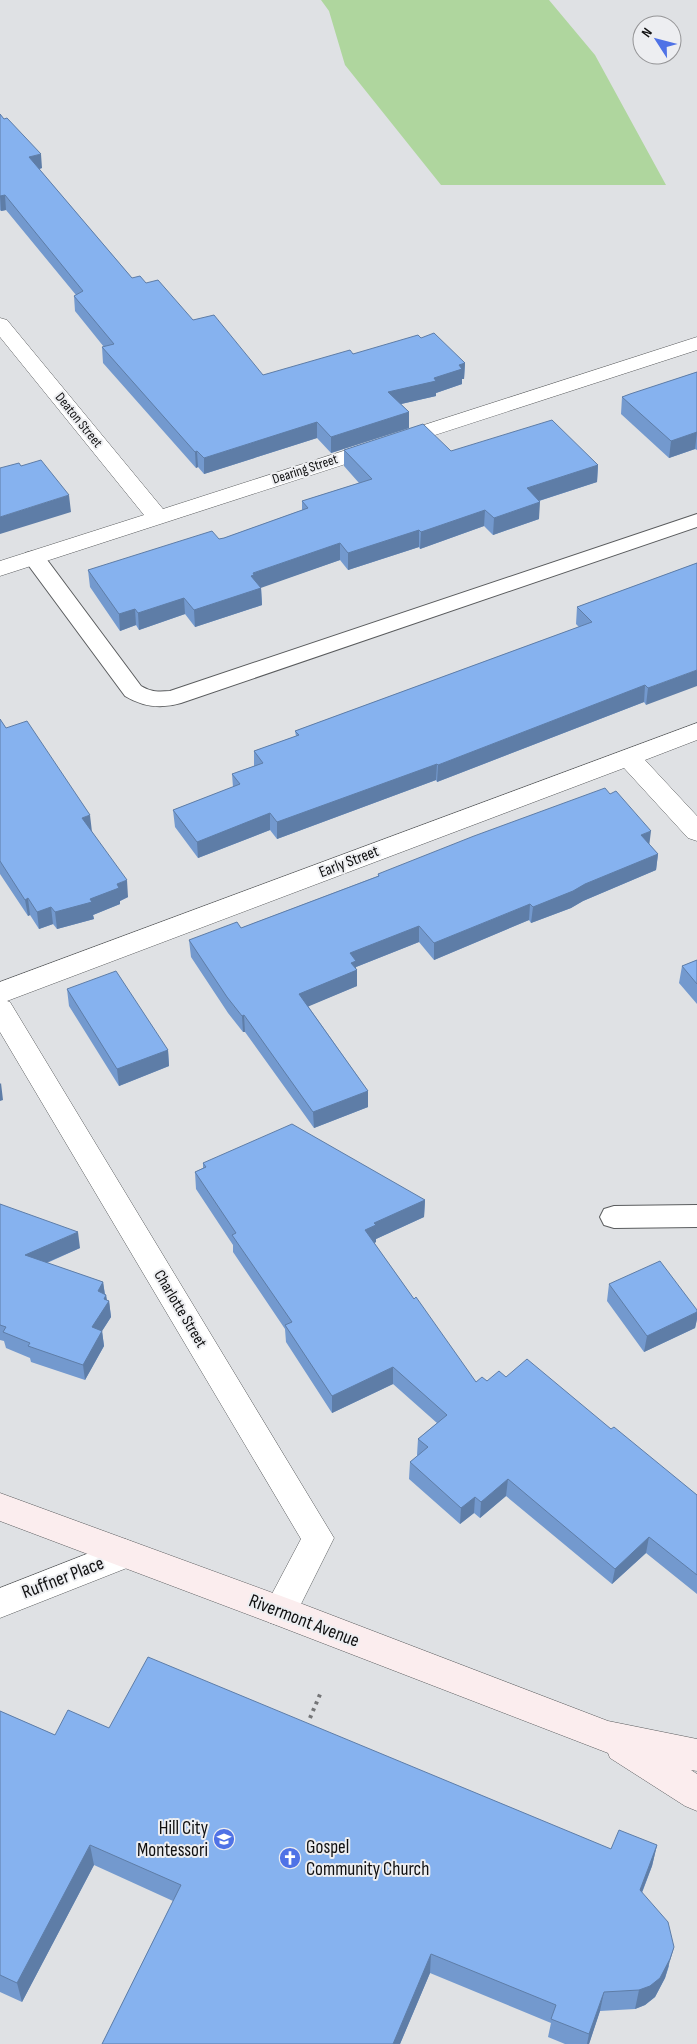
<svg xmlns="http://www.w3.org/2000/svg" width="697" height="2044" viewBox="0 0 697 2044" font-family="'Sofia Sans Condensed',sans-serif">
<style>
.green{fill:#afd69e}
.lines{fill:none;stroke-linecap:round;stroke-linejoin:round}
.lane-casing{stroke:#5a5c5e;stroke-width:2}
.street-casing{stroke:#5a5c5e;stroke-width:1}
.secondary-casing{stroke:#5a5c5e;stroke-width:1}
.path{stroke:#747577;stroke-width:4;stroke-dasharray:3 4.5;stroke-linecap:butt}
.lane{fill:#fff;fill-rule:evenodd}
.street{fill:#fff;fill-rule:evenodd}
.secondary{fill:#fbedee;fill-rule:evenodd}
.wall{fill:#7399ce}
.shaded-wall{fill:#5e7da7}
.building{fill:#86b2ef;stroke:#5e7da7}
.labels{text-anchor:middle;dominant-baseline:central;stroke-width:4;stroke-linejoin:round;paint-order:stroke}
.far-street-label{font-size:14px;fill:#101011;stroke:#edeef1}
.street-label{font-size:16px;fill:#101011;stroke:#edeef1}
.near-street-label{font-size:19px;fill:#101011;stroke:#edeef1}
.near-poi-label{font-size:19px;fill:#101011;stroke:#edeef1;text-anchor:end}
</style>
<rect width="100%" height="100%" fill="#dfe1e4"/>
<path class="green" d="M321 0H549L595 55 666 185H441L345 65 329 11Z"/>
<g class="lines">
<g class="lane-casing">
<path id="lane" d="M697 514V527L181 703C161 709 143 707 125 696L23 558 26 553 34 551 42 553 141 686C151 692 158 692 170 691Z
M697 1205V1227L614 1228 604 1225 600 1217 604 1209 614 1206Z"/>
</g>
<g class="street-casing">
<path id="street" d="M0 318 7 320 163 509 697 337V350L0 576V561L144 515 0 337Z
M697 723V740L645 760 697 816V841L688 838 624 768 7 1001 10 1002 334 1538 292 1622 280 1626 268 1622 263 1611 301 1539 0 1032V982Z
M125 1539 137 1544 141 1554 137 1564 0 1618V1588Z"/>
</g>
<g class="secondary-casing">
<path id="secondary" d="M0 1493 292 1600 608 1721 697 1739V1771L691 1770 697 1774V1811L685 1806 610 1758 608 1753 268 1622 0 1521Z"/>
</g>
<path class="path" d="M310 1718 321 1692"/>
<use href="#lane" class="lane"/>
<use href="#street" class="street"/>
<use href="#secondary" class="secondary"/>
</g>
<path class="wall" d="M0 114 42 168 39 169 132 278 146 283 263 375 421 338 465 363 464 379H462V384L436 393V396L401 404 409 412V428L331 453 317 438 204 474 198 467 196 468 103 363 102 347H104L75 311 74 296 76 295 6 210 1 211 0 210Z
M697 372V450L695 449 669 458 621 414 622 397Z
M344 450 451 451 598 465 597 482 539 501V519L493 535 484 526 420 549 419 547 348 570 340 560 261 587 262 605 195 627 185 614 139 630 136 625 120 631 90 587 88 570 224 538 302 510V501L359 483 344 466Z
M697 563 646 705 644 702 437 782 436 780 277 839 270 830 198 858 175 827 173 810 233 787 232 774 254 766V751L296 736 295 731 579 627 576 624 577 607Z
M0 719 6 728 92 832 128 897 120 901V904L93 915 94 919 57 929 53 924 39 929 30 915 28 916 0 874Z
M649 844 658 854 656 870 583 901 571 908 531 923 529 920 434 960 419 942 356 967 357 986 308 1006 368 1091V1107L314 1128 245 1032H243L228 1013 191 957 189 940 241 928 378 876V874Z
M697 960V1004L679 983 682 966Z
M67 989 168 1050 169 1066 119 1086 69 1006Z
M203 1163 425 1200 424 1217 376 1239V1242L374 1243 414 1299 476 1382 487 1381 506 1377 611 1429 697 1495V1594L646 1553 612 1584 506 1496 480 1518 474 1513 460 1524 409 1479 410 1462 418 1456 417 1455 418 1439 437 1423 393 1384 332 1413 286 1342 285 1329 233 1252V1245L196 1189 195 1172 203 1168Z
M0 1204 80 1248 47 1263 103 1282 105 1294 106 1295 107 1300 109 1301 111 1317 102 1331 104 1346 85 1380 31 1362 30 1358 6 1348 4 1341 0 1340Z
M609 1284 697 1310V1319L695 1328 644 1352 607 1301Z
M0 1711 55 1735 109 1728 611 1849 657 1845 652 1866 642 1893 669 1966 665 1978 655 1997 645 2005 635 2009 600 2011 589 2044H565L548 2037 551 2023 430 1973 400 2044H102L173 1901 94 1865 22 2002 0 1992Z"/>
<path class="shaded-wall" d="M41 154 42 168 30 172 29 157Z
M5 195 6 210 1 211 0 196Z
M465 363 464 379H462V384L436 393V396L388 407V392L434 378 459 365Z
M409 412V428L331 453V437Z
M317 422V438L204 474V458Z
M697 432 695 449 669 458 671 441Z
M197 451 198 467 196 468 195 452Z
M598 465 597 482 526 505 527 488Z
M69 495 71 512 0 534V517Z
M540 502 539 519 493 535 494 518Z
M485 510 484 526 420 549 421 532Z
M419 530V547L348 570V553Z
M340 543V560L255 590 261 588 262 605 195 627 194 610 253 573Z
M184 598 185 614 139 630 138 613Z
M135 609 136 625 120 631 119 614Z
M697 670V686L646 705 648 688Z
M645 685 644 702 437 782 438 765Z
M437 764 436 780 277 839V822Z
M270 813V830L198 858 197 842Z
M90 815 92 832 83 835 82 818Z
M651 831 649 847 641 835Z
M658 854 656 870 583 901 571 908 531 923 533 907 585 884Z
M127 880 128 897 120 901V904L93 915 94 919 57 929 55 912 90 899 117 884Z
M28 898 30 915 28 916 25 900Z
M530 904 529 920 434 960V943Z
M51 907 53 924 39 929 37 912Z
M419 926V942L356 967V970H357V986L300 1010 299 994 350 953Z
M244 1015 245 1032H243L242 1016Z
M168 1050 169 1066 119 1086 117 1069Z
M1 1083 3 1100 0 1101V1084Z
M368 1091V1107L314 1128 313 1112Z
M425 1200 424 1217 376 1239V1242L365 1248V1230L374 1223Z
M78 1232 80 1248 27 1271 25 1255Z
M103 1282 105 1296 106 1295 107 1303 109 1301 111 1317 102 1331 104 1346 85 1380 83 1365 92 1327 98 1291Z
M697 1312V1319L695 1328 644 1352 647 1336Z
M393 1367V1384L332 1413V1396Z
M508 1479 506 1496 480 1518 481 1502Z
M475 1497 474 1513 460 1524 461 1508Z
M649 1537 646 1553 612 1584 615 1569Z
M90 1845 94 1865 22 2002 17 1983Z
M657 1845 652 1866 635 1910 640 1890Z
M674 1947 665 1978 655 1997 645 2005 635 2009 639 1990Z
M431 1954 430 1973 400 2044H393Z
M604 1992 600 2011 589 2044H587L589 2034Z"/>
<path class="building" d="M0 114 4 119 7 118 41 154 29 157 132 278 140 276 146 283 158 280 193 320 214 315 263 375 350 350 353 354 418 335 421 338 434 333 465 363 459 365 462 369 434 378 436 381 388 392 409 412 331 437 317 422 204 458 197 451 195 452 102 347 114 344 74 296 83 291 5 195 0 196Z
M697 372V432L671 441 622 397 630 394Z
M552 420 598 465 527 488 540 502 494 518 485 510 421 532 419 530 348 553 340 543 253 573 254 575 251 576 261 588 194 610 184 598 138 613 135 609 119 614 88 570 212 531 219 539 224 538 308 508 302 501 372 479 344 450 423 424 451 451Z
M41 460 69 495 0 517V468L19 463 21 466Z
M697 563V670L648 688 645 685 438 765 437 764 277 822 270 813 197 842 173 810 240 784 232 774 263 763 254 751 299 735 295 731 592 622 577 607Z
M0 719 6 728 27 721 90 815 82 818 127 880 117 884 119 888 90 899 92 902 55 912 51 907 37 912 28 898 25 900 0 861Z
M605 788 610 794 616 791 651 831 641 835 658 854 585 884 573 891 533 907 530 904 434 943 419 926 350 953 356 961 351 963 357 970 299 994 368 1091 313 1112 244 1015 242 1016 227 997 189 940 237 922 241 928 379 876 378 874 474 836Z
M697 960V984L682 966Z
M116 971 168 1050 117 1069 67 989Z
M292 1124 425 1200 374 1223 376 1225 365 1230 414 1299 416 1297 476 1382 482 1377 487 1381 499 1371 506 1377 527 1359 611 1429 614 1427 697 1495V1575L649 1537 615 1569 508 1479 481 1502 475 1497 461 1508 410 1462 428 1447 418 1439 447 1415 393 1367 332 1396 285 1325 292 1322 232 1235 236 1233 195 1172 206 1167 203 1163Z
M0 1204 78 1232 25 1255 103 1282 98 1291 106 1295 104 1299 109 1301 92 1327 102 1331 83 1365 28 1346 30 1343 3 1332 6 1327 0 1325Z
M660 1261 697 1310V1312L647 1336 609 1284Z
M148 1657 611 1849 619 1830 657 1845 640 1890 668 1922 674 1947 670 1959 660 1978 650 1986 639 1990 604 1992 589 2034 551 2019 556 2005 431 1954 393 2044H102L181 1885 90 1845 17 1983 0 1975V1711L55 1735 68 1710 109 1728Z"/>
<defs>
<g id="school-disc" transform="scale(1.125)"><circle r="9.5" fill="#4f72e6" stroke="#edeef1"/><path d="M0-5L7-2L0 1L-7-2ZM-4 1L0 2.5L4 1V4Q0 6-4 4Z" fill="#fff"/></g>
<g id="church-disc" transform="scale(1.125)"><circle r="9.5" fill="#4f72e6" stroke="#edeef1"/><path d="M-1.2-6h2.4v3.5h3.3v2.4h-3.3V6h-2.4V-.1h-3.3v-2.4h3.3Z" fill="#fff"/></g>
</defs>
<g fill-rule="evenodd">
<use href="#school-disc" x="224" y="1839"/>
<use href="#church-disc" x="290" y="1858"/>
</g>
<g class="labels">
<g class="far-street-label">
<text transform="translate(79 420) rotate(51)">Deaton Street</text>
<text transform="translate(305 469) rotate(-18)">Dearing Street</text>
</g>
<g class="street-label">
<text transform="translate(349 862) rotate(-21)">Early Street</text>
<text transform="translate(180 1309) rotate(59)">Charlotte Street</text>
</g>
<g class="near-street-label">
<text transform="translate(63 1578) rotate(-21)">Ruffner Place</text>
<text transform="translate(304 1621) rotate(21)">Rivermont Avenue</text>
</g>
<g class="near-poi-label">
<text x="208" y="1828">Hill City<tspan x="208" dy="22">Montessori</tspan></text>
<text x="306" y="1847" text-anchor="start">Gospel<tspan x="306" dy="22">Community Church</tspan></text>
</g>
</g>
<g transform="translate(657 40) rotate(306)"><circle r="24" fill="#edeef1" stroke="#959597"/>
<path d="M0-4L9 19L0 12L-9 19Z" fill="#4f72e6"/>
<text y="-8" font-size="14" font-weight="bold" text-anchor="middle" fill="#101011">N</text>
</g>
</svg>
